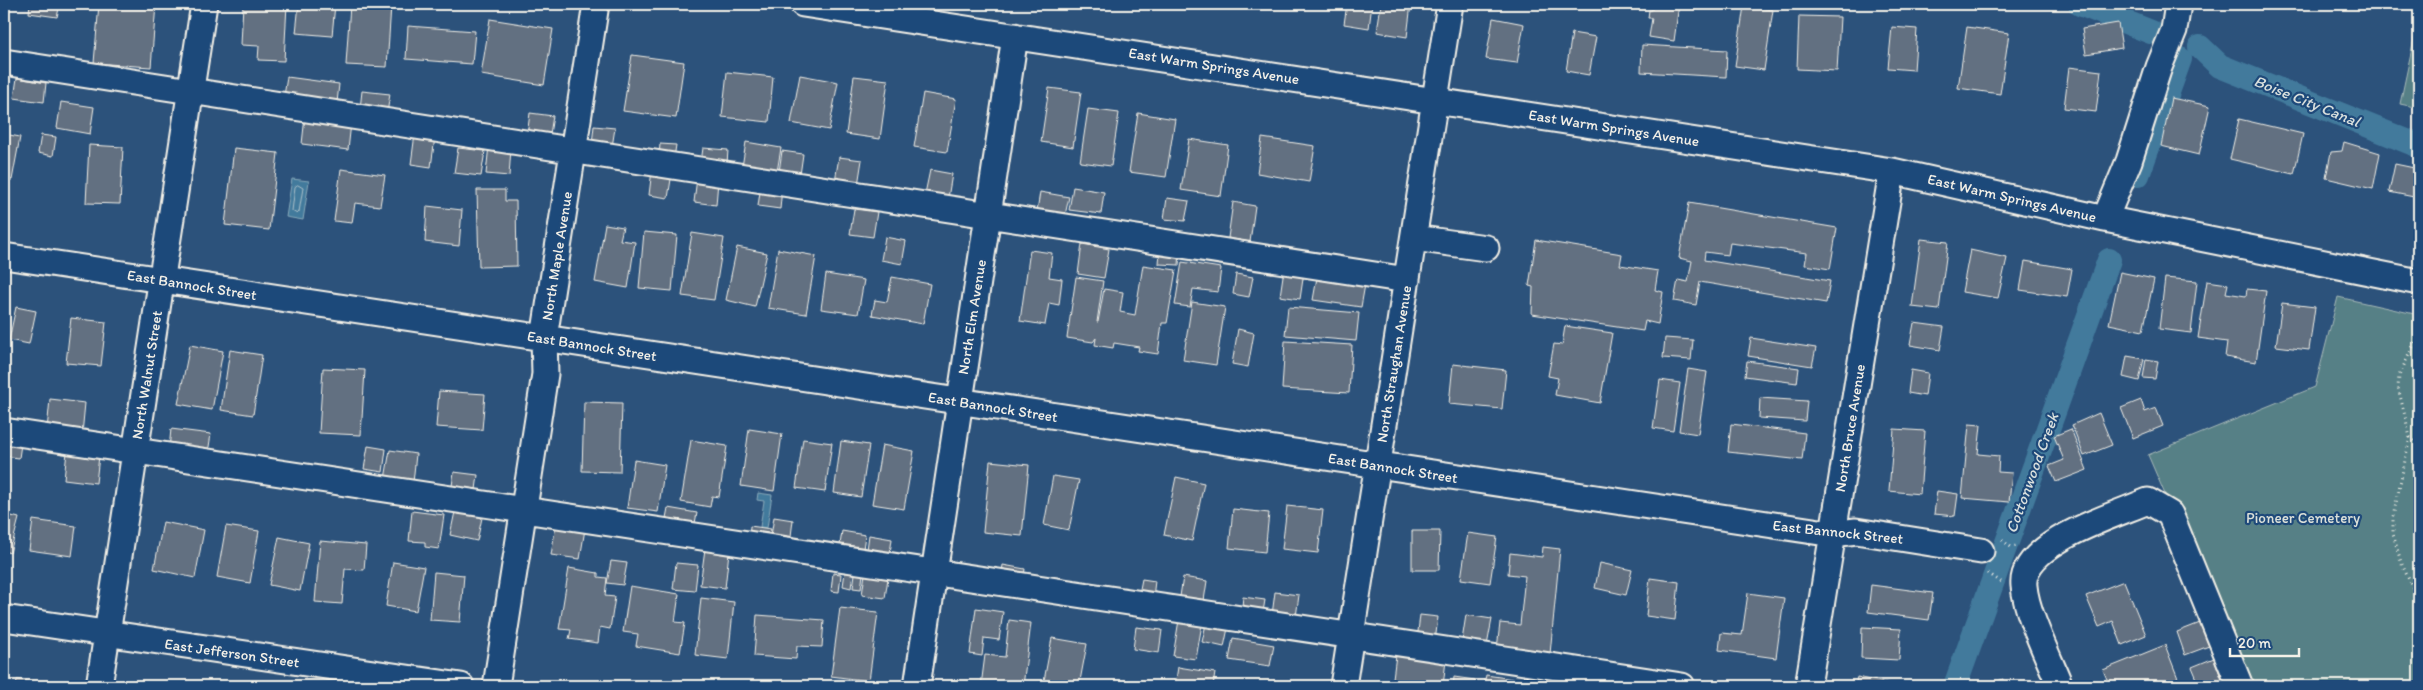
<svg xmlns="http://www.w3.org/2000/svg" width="2423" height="690" viewBox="0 0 2423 690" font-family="Itim,sans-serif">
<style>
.green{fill:#578086;stroke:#a6b8b7}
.water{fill:#427a9c;stroke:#89aaba}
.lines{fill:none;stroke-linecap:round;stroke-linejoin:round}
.shore{stroke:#adc1ca;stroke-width:1}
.canal{stroke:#427a9c;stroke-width:24}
.building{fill:#627081;stroke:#f4f1e8}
.minor-casing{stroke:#f4f1e8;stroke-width:29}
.path{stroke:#f4f1e8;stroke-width:3;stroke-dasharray:1 4;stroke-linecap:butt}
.minor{stroke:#1f4a7a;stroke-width:25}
.labels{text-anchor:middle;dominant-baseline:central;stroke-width:4.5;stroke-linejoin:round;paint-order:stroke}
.street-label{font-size:15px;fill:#f4f1e8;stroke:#1f4a7a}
.park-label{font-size:15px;fill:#dce0d9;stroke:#1f4a7a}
.water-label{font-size:16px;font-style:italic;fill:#d9dfdd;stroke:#1f4a7a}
</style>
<rect width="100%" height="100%" fill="#2c527b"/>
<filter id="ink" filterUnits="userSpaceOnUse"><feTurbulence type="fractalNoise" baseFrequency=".02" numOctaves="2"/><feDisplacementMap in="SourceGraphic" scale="10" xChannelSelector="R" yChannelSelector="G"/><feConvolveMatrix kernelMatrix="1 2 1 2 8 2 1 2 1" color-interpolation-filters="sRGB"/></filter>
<g filter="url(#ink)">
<path class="green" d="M2419 15V108L2400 104Z
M2338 297 2419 315V686H2248L2148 455 2315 387Z"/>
<path class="water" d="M292 179 309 181 303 220 286 217Z
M758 493 772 495 767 528 760 527 764 501 757 500Z"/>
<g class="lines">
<path class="shore" d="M298 185 303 188 299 212 297 214 292 211 295 187Z"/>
<path class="canal" d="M2080 4 2151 32
M2200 47 2220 66 2419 146
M2138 175 2180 59
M1955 686 2109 260"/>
</g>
<path class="building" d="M30 4H60L57 17 29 13Z
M99 4H156L151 67 94 63Z
M243 4H287L284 61 258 60 259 46 241 45Z
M299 4H335L332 36 296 33Z
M350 4 391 5 387 67 346 65Z
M1305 4H1331L1330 7Z
M1347 4H1372L1369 28 1344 24Z
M1381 4H1411L1407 37 1377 32Z
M1653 4H1679L1674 41 1649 37 1652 18H1648L1649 10H1652Z
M1744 6 1773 10 1764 70 1735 66Z
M1799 16 1840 17 1837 71 1797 69Z
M1493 18 1524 24 1517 63 1486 59Z
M490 19 553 29 544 85 481 75Z
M2118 23 2122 48 2086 54 2082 29Z
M408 26 475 31 472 64 406 59Z
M1892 27 1917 29 1914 70 1888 68Z
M1967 27 2009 33 2000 94 1958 88Z
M1572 33 1596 37 1589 75 1566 71Z
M1642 45 1727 50 1726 77 1641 72Z
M632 55 684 62 676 118 623 111Z
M2069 67 2101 71 2096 112 2064 108Z
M727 72 773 77 769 122 722 117Z
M800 75 838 82 829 130 791 123Z
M854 76 888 80 880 139 846 134Z
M287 77 339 84 337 103 284 96Z
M17 78 46 83 44 102 14 98Z
M1049 88 1081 92 1073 147 1041 142Z
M362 91 390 94 387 113 360 109Z
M923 93 956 99 947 152 914 147Z
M2171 98 2210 106 2199 155 2161 146Z
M61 102 94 107 90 134 57 128Z
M1088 109 1119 113 1111 166 1080 162Z
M530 113 553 116 549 140 527 136Z
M1138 113 1175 119 1166 177 1129 172Z
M305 117 351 123 348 150 302 144Z
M2239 119 2303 134 2294 174 2230 159Z
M594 126 615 128 612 147 592 144Z
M4 134 20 137 12 180 4 179Z
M415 134 435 137 431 167 411 164Z
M41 135 56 137 53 156 38 153Z
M1262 138 1315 146 1309 182 1257 173Z
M1189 139 1228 145 1221 196 1181 190Z
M746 142 781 148 777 172 742 167Z
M2344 142 2380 153 2373 189 2326 178 2331 152 2342 151Z
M660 144 676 145 674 158 659 156Z
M89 145 123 147 120 204 86 203Z
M489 145 511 148 509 176 486 174Z
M234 148 278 153 269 230 225 225Z
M458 148 485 151 481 176 454 173Z
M703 148 728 150 727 164 701 162Z
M782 151 803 154 800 175 779 172Z
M839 157 862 160 858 185 835 181Z
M2395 164 2419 169V198L2389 192Z
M341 169 385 175 380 206 355 203 352 223 334 221Z
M652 170 672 173 668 198 649 195Z
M930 170 952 174 948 198 925 194Z
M697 178 718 181 716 205 694 202Z
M761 185 782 188 780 209 758 206Z
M1073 187 1104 192 1101 214 1069 210Z
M477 190H505V201H516L517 266 479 267Z
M1040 192 1069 197 1065 215 1037 211Z
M1167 198 1189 201 1185 221 1164 219Z
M1233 202 1255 206 1250 242 1228 238Z
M1689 203 1837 228 1830 269 1805 265 1807 253 1730 243 1728 255 1705 252 1704 260 1830 281 1826 303 1700 282 1696 305 1674 301 1678 280 1688 282 1692 261 1679 258Z
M427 206 462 210 459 246 425 242Z
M854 209 877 212 873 237 850 234Z
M605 224 623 227 620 240 635 242 628 288 595 282Z
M644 232 677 235 672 291 639 288Z
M692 233 724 238 714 300 682 296Z
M885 237 906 241 902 264 881 260Z
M1921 239 1948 242 1939 310 1912 307Z
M1536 240 1622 254 1620 265 1658 271 1655 290 1663 292 1658 324 1645 321 1643 331 1532 314 1533 287 1529 286Z
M1082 244 1109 249 1104 278 1078 274Z
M737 247 767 253 755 307 726 300Z
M778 249 816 256 806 314 768 308Z
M1030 250 1052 253 1049 277 1062 279 1059 305 1049 303 1045 325 1020 321Z
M1160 250 1180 251 1179 265 1159 264Z
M1970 250 2007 258 1998 298 1962 292Z
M2025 261 2072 269 2067 297 2020 290Z
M1182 262 1221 268 1218 292 1193 289 1190 307 1175 305Z
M1143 265 1176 270 1167 323H1162L1158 354 1138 351 1139 347 1114 343 1113 348 1095 345 1096 338 1093 342 1067 338 1076 277 1103 281 1097 322H1098L1104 289 1123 292 1120 312 1135 315Z
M1284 269 1304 272 1300 299 1280 296Z
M1318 272 1366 279 1361 307 1313 300Z
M2120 272 2154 279 2143 331 2109 324Z
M826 274 864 280 858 314 821 309Z
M1236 274 1253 277 1249 297 1233 294Z
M892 277 930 284 923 324 872 315 875 300 887 302Z
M2165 278 2197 281 2191 333 2159 329Z
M2207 281 2228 284 2226 293 2246 296 2247 289 2266 291 2256 362 2225 357 2227 342 2198 338Z
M1192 302 1225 307 1216 365 1183 360Z
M2282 303 2315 307 2309 350 2276 346Z
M16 307 36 311 29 344 9 340Z
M1288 307 1359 313 1356 341 1285 335Z
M71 318 106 322 101 366 66 363Z
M1914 323 1944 327 1940 350 1910 345Z
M1565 326 1612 333 1600 403 1555 395 1558 378 1548 376 1554 344 1562 345Z
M1238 329 1254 333 1248 367 1232 364Z
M1665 338 1693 340 1691 360 1663 358Z
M1751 338 1816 348 1812 366 1748 356Z
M1285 341 1352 345 1349 393 1282 389Z
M190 345 223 351 212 410 178 404Z
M230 350 262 355 253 415 221 410Z
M2127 356 2144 359 2139 381 2123 377Z
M2146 359 2158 361 2155 379 2143 378Z
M1747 361 1799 368 1797 383 1745 376Z
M1453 364 1506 370 1502 409 1449 404Z
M323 368 365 370 361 435 319 433Z
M1688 369 1707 372 1698 434 1679 431Z
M1911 370 1928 373 1925 396 1908 393Z
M1660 380 1680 383 1673 431 1653 428Z
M439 391 485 394 482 430 436 427Z
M1760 398 1807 401 1805 421 1759 418Z
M50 399 85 403 82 434 47 430Z
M2141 400 2145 412 2156 408 2163 426 2133 438 2121 408Z
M584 402 622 403 620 472 582 471Z
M2099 413 2112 445 2084 456 2072 425Z
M1731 424 1805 433 1802 460 1728 452Z
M1969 424 1981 425 1978 454 1999 456 1998 472 2012 473 2009 502 1962 498Z
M171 429 211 434 208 453 169 449Z
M749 429 782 434 774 491 741 486Z
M1894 429 1925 431 1920 494 1889 491Z
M2071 429 2087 470 2056 482 2049 466 2064 460 2054 436Z
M803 439 832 443 825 492 796 488Z
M691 440 727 446 719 497 712 496 710 507 681 502Z
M841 441 869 445 861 497 834 493Z
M4 442 21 444 19 458 4 456Z
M882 445 914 451 904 509 872 504Z
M368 446 386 449 383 472 364 469Z
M390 450 416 454 413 483 385 479Z
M67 452 99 456 96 483 64 479Z
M634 460 665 465 658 512 627 508Z
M990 461 1029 465 1022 536 983 532Z
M454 472 478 475 475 497 451 493Z
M1053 476 1079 480 1069 530 1044 525Z
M1176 477 1204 483 1192 541 1164 535Z
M1937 491 1958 494 1955 516 1934 514Z
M1287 506 1323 510 1318 553 1282 549Z
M456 507 483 513 477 541 450 535Z
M668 508 697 513 693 533 664 528Z
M1233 509 1269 513 1265 552 1229 548Z
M412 511 444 515 439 549 425 547V542L409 541Z
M4 514 19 518 10 553 4 551Z
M774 517 793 520 790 544 770 542Z
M33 520 76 526 72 556 29 550Z
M163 522 204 530 195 578 154 569Z
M556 525 585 529 580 559 551 555Z
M226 526 259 531 250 583 217 577Z
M750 526 771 529 769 543 749 540Z
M842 531 865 535 862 556 839 552Z
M1412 531H1440L1439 570H1412Z
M1468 533 1497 537 1490 583 1461 579Z
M869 535 892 539 889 560 866 557Z
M279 537 309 543 300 591 269 585Z
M320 541 366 545 364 570 345 569 342 604 315 602Z
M1543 547 1560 549 1550 654 1497 649 1500 623 1520 625 1525 576 1508 574 1510 553 1542 557Z
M705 549 729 552 725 588 700 585Z
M611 561 627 563 623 585 607 583Z
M393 562 424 567 416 611 386 606Z
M676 563 698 565 695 591 673 589Z
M1600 563 1632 570 1626 595 1595 588Z
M1003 565 1025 569 1023 582 1001 579Z
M569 568 598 573V577L607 578 605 596 615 597 610 629 600 627 598 643 569 639 571 630 559 629Z
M434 572 464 575 460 622 430 620Z
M845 572 853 573 851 588 843 586Z
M833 573 841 574 839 592 831 591Z
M855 574H863L861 589 853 588Z
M865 574 888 578 885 598 862 595Z
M1183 577 1207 581 1203 607 1179 603Z
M1650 578 1679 582 1675 620 1646 616Z
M1142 579 1155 581 1153 597 1139 594Z
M2124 581 2146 635 2122 645 2113 621 2099 627 2086 596Z
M1871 585 1933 593 1929 620 1868 612Z
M630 586 679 594 675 622 685 623 680 653 636 646 638 634 623 632Z
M1275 592 1299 595 1296 617 1272 615Z
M1748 593 1784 598 1776 658 1719 650 1721 633 1742 635Z
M1243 597 1265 600 1262 618 1241 615Z
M701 598 734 602 728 659 695 655Z
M840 608 878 612 869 681 831 676Z
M976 608 1003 612 999 640 984 638 982 656 970 654Z
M757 615 824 620 822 647 797 646 796 659 754 656Z
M1420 615 1438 617 1435 642 1417 640Z
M1466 615 1492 619 1486 651 1461 647Z
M1009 620 1031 623 1023 686H981L985 655 1005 657Z
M1179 620 1202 624 1196 659 1173 656Z
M2200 623 2209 646 2185 655 2177 632Z
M1206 624 1228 628 1224 647 1202 642Z
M1136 627 1162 630 1159 653 1133 649Z
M1862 627 1901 629 1899 660 1861 658Z
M1052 638 1087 644 1079 686H1043Z
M1233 638 1274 645 1270 666 1229 660Z
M2165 645 2181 686H2110L2103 670Z
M1396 655 1446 660 1443 686H1392Z
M2214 658 2222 680 2206 686H2200L2192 667Z
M1178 667 1215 673 1213 686H1175Z
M1486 675 1513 679 1512 686H1484Z
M1454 677 1475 680 1474 686H1453Z
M1857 677 1896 685V686H1855Z
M2003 679 2005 686H1984Z
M17 680 53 684V686H16Z
M1097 683 1134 685V686H1097Z"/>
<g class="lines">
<g class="minor-casing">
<path id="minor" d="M803 4 1892 171 2105 219 2419 282
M4 62 1407 280
M2105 219 2129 161 2159 67 2174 30 2178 4
M1414 238 1486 248
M4 256 1833 534 1856 531 1981 551
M4 431 1682 686
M4 618 461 686
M99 686 204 4
M496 686 545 374 544 338 596 4
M917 686 1015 36
M1343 686 1450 4
M1808 686 1892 171
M2060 686C2050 660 2026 613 2024 586 2019 543 2116 515 2148 501L2170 514 2240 686"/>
</g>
<path class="path" d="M2419 333 2399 376 2398 387 2410 437 2393 517V534L2401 562 2419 602
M2410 437 2419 445
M2002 540 2011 547 2016 546
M1988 573 2001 582"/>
<use href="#minor" class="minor"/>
</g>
</g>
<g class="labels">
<g class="street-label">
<text transform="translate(1214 66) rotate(9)">East Warm Springs Avenue</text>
<text transform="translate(1614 128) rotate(9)">East Warm Springs Avenue</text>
<text transform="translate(2012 198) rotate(13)">East Warm Springs Avenue</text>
<text transform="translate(557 256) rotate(-81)">North Maple Avenue</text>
<text transform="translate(192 285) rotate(9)">East Bannock Street</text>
<text transform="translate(972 317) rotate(-81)">North Elm Avenue</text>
<text transform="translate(592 346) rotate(9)">East Bannock Street</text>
<text transform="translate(1394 364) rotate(-81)">North Straughan Avenue</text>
<text transform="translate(147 375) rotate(-81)">North Walnut Street</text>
<text transform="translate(993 407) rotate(9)">East Bannock Street</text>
<text transform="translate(1850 428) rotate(-81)">North Bruce Avenue</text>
<text transform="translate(1393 468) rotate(9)">East Bannock Street</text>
<text transform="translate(1838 532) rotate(6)">East Bannock Street</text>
<text transform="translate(232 653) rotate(8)">East Jefferson Street</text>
</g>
<g class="park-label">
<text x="2303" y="518">Pioneer Cemetery</text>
</g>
<g class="water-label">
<text transform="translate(2307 101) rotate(22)">Boise City Canal</text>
<text transform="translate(2032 473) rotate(-70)">Cottonwood Creek</text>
</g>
</g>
<rect width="2423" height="690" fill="none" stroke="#1f4a7a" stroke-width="20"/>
<rect x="10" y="10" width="2403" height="670" fill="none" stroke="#f4f1e8" stroke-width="2" filter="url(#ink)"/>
<path d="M2230 648v8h69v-8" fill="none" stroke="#f4f1e8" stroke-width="2.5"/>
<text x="2238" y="648" font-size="15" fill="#f4f1e8" stroke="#1f4a7a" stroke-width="4" paint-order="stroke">20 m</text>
</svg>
